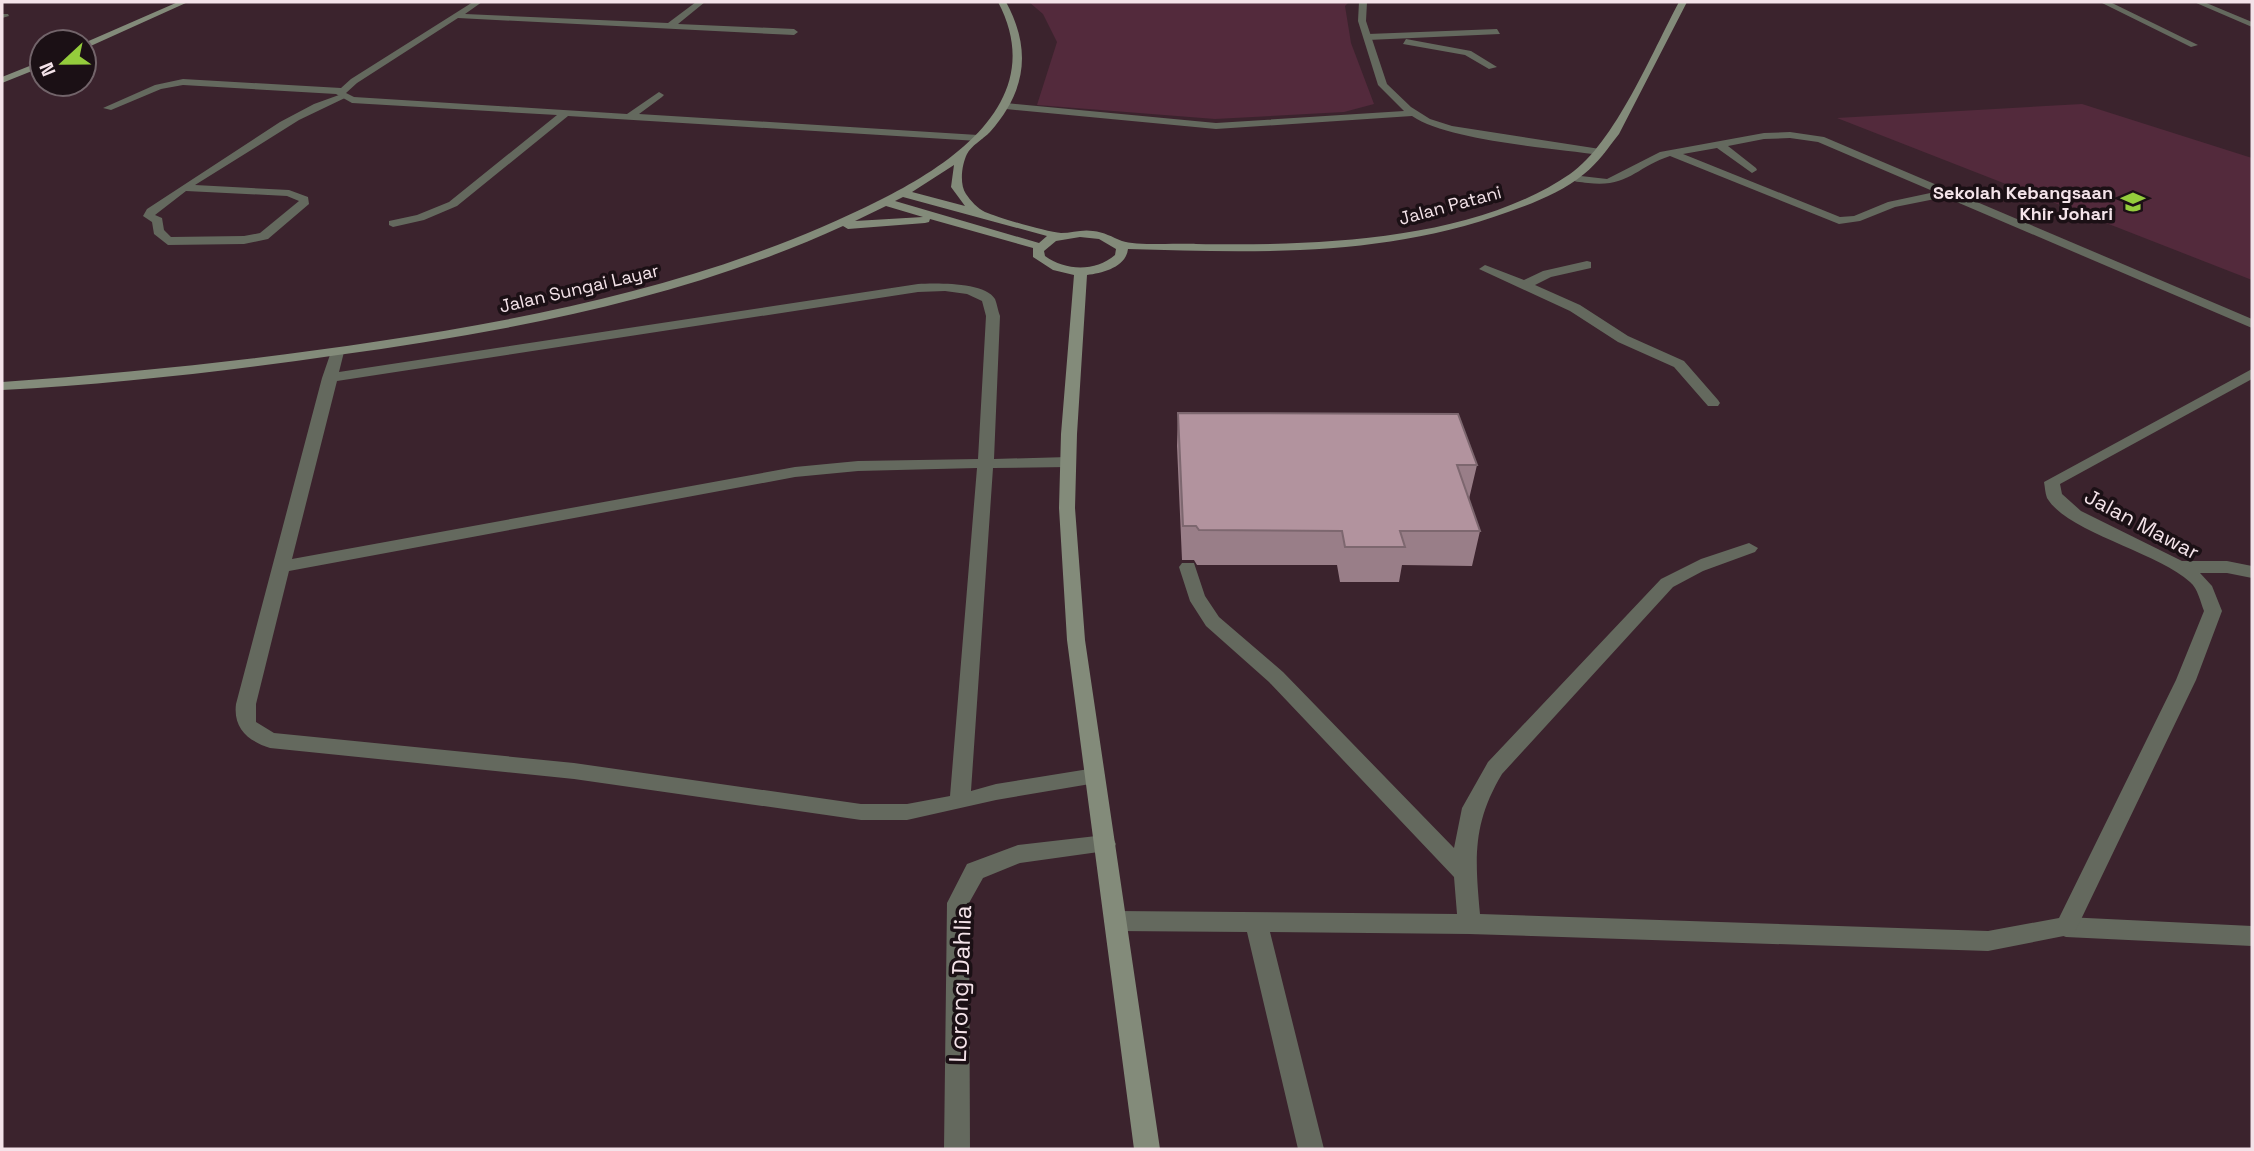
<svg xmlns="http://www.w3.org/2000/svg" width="2254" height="1151" viewBox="0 0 2254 1151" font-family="'Space Grotesk',sans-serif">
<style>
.green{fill:#532a3c}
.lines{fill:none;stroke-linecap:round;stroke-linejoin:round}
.lane{fill:#64695e;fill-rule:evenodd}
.street{fill:#64695e;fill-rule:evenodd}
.secondary{fill:#838b7a;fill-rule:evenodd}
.wall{fill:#997e88}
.building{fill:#b2939e;stroke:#7d676f;stroke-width:2}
.labels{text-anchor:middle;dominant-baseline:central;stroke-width:7;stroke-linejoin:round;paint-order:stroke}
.far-poi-label{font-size:18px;font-weight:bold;fill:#f4e3e9;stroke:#1b1015;text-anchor:end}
.far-street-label{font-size:18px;fill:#f4e3e9;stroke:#1b1015}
.street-label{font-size:21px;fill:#f4e3e9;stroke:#1b1015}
.near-street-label{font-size:24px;fill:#f4e3e9;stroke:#1b1015}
</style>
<rect width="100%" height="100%" fill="#3b232d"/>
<path class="green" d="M1029 2H1349L1345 6 1351 43 1374 104 1344 112 1215 119 1037 105 1057 42 1043 14Z
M2082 104 2252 158V280L1837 118Z"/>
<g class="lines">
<path class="lane" d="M2100 2H2110L2198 45 2191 47Z
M1497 29 1500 34 1368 40 1364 37 1368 34Z
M1406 39 1471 51 1497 67 1489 69 1465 55 1403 44Z
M339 95 347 97 299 120 195 185 289 190 308 197 309 204 268 239 244 244 168 245 154 234 152 222 143 216 147 209 280 122 314 104ZM186 191 287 196 299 201 260 233 244 236 171 237 164 230 162 218 155 215Z
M1587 261 1591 262V268L1551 277 1535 285 1580 305 1628 336 1684 361 1718 400 1720 403 1718 406H1708L1674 367 1618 342 1570 311 1479 269 1485 265 1524 280 1543 271Z
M2066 917 2252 926V946L2066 937 2058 934 2054 927 2058 920Z"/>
<path class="street" d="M473 2H482L465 14 668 23 696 2H705L678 24 794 29 798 32 794 35 458 18 357 83 346 93 354 97 627 114 659 92 664 95 662 97 639 114 978 135 983 138 978 141 568 116 457 206 424 220 393 227 389 225V221L417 215 449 202 557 115 352 103 336 94 183 85 161 89 111 110 103 108 155 85 183 79 341 88 351 79Z
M1359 2H1367L1366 21 1387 84 1411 107 1430 119 1452 126 1600 149 1605 152 1600 155C1553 148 1449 141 1412 116L1216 129 1006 109 1001 106 1006 103 1216 123 1404 111 1378 85 1358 21Z
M2194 2H2204L2252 22V27Z
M2 14H8L9 16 2 18Z
M1790 132 1824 137 2252 319V328L1945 197 1895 207 1860 221 1839 224 1670 156C1636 167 1628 188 1588 183 1580 182 1573 182 1567 178L1572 175 1607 179 1660 152 1764 133ZM1790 138 1818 142 1935 192 1888 202 1854 216 1840 217 1683 154 1717 148 1752 173 1757 170 1756 168 1728 146 1764 139Z
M918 284C935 283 985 282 995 299 997 304 998 311 1000 316L994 459 1068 457 1076 462 1068 467 993 468 971 791 996 784 1095 768 1102 770 1105 776 1102 782 996 800 907 820H861L574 779 270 748C248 741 233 728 236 704L322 378 332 349H342L344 352 339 372ZM945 291 967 294 982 301 986 316 978 459 858 461 795 467 292 559 337 381 918 292ZM977 468 950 796 907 804H861L574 763 274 733 256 722V704L289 571 795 477 858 471Z
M2252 369V379L2060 484 2062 494 2081 511 2182 561H2227L2252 566V578L2227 573H2200L2212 586 2222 611 2196 680 2074 934 1988 951 1469 934 1270 932 1324 1149H1298L1247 932 1116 931 1108 928 1104 921 1108 914 1116 911 1457 914 1454 877 1269 682 1206 626 1190 601 1179 567 1182 563H1194L1205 596 1219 617 1283 672 1454 848 1462 808 1488 762 1661 579 1701 559 1749 543 1758 548 1755 552 1703 571 1673 587 1502 774C1472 824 1475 859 1480 914L1988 931 2059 918 2176 680 2204 611C2200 601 2198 589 2190 582 2157 552 2067 532 2047 498 2045 493 2045 487 2044 482Z
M1105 835 1113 838 1116 844 1113 850 1020 863 983 878 969 903 970 1149H944L947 903 967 864 1018 845Z"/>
<path class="secondary" d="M178 2H188L84 49V43Z
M998 2H1006C1032 50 1026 91 990 132 983 139 971 146 967 154 962 164 959 184 966 194 970 200 978 209 985 212 999 218 1047 232 1061 233 1072 233 1082 229 1093 231 1104 232 1112 237 1122 241 1135 246 1180 243 1196 244 1312 246 1471 242 1570 174 1615 143 1652 52 1679 2H1687L1619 134C1608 148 1598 163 1584 174 1562 192 1534 203 1508 212 1386 257 1256 253 1128 249 1126 267 1103 273 1087 275L1077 434 1075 508 1085 640 1160 1149H1134L1067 640 1059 508 1061 434 1074 275 1053 270 1033 257V248L930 219 929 222 925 223 848 229 843 226C683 299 511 331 338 355 227 371 114 384 2 390V382C129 373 255 360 380 341 553 315 722 279 880 200 956 162 1049 98 998 2ZM954 165 951 187 965 206 912 192ZM903 197 1047 236 1039 243 895 201ZM886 206 923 217 855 221ZM1080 237 1099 239 1116 249 1115 255C1095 272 1066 271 1045 256L1044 251 1056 241Z
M42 61V67L2 83V77Z"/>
</g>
<path class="wall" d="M1178 413 1477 465 1469 499 1480 531 1472 566 1402 565 1399 582H1340L1337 565H1197L1194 560H1182L1177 446Z"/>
<path class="building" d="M1178 413 1458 414 1477 465H1457L1480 531H1400L1405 547H1345L1342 531 1199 530 1196 526H1183Z"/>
<defs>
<g id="school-bare" transform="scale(1.89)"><path d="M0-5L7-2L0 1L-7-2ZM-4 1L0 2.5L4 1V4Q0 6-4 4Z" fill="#94cc3c" stroke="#1b1015" stroke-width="2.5" paint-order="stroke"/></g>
</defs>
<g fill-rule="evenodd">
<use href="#school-bare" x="2133" y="202"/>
</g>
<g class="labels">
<g class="far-poi-label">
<text x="2113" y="192">Sekolah Kebangsaan<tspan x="2113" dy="21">Khir Johari</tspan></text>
</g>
<g class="far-street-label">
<text transform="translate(1450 205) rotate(-15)">Jalan Patani</text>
<text transform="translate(579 288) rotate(-13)">Jalan Sungai Layar</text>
</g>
<g class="street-label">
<text transform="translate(2142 524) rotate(28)">Jalan Mawar</text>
</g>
<g class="near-street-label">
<text transform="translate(960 984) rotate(-88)">Lorong Dahlia</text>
</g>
</g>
<rect width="2254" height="1151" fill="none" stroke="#f4e3e9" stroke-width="7"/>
<g transform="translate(63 63) rotate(248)"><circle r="33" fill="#1b1015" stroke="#72646a" stroke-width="2"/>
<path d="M0-5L12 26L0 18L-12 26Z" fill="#94cc3c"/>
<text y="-10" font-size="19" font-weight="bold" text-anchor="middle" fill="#f4e3e9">N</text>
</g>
</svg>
